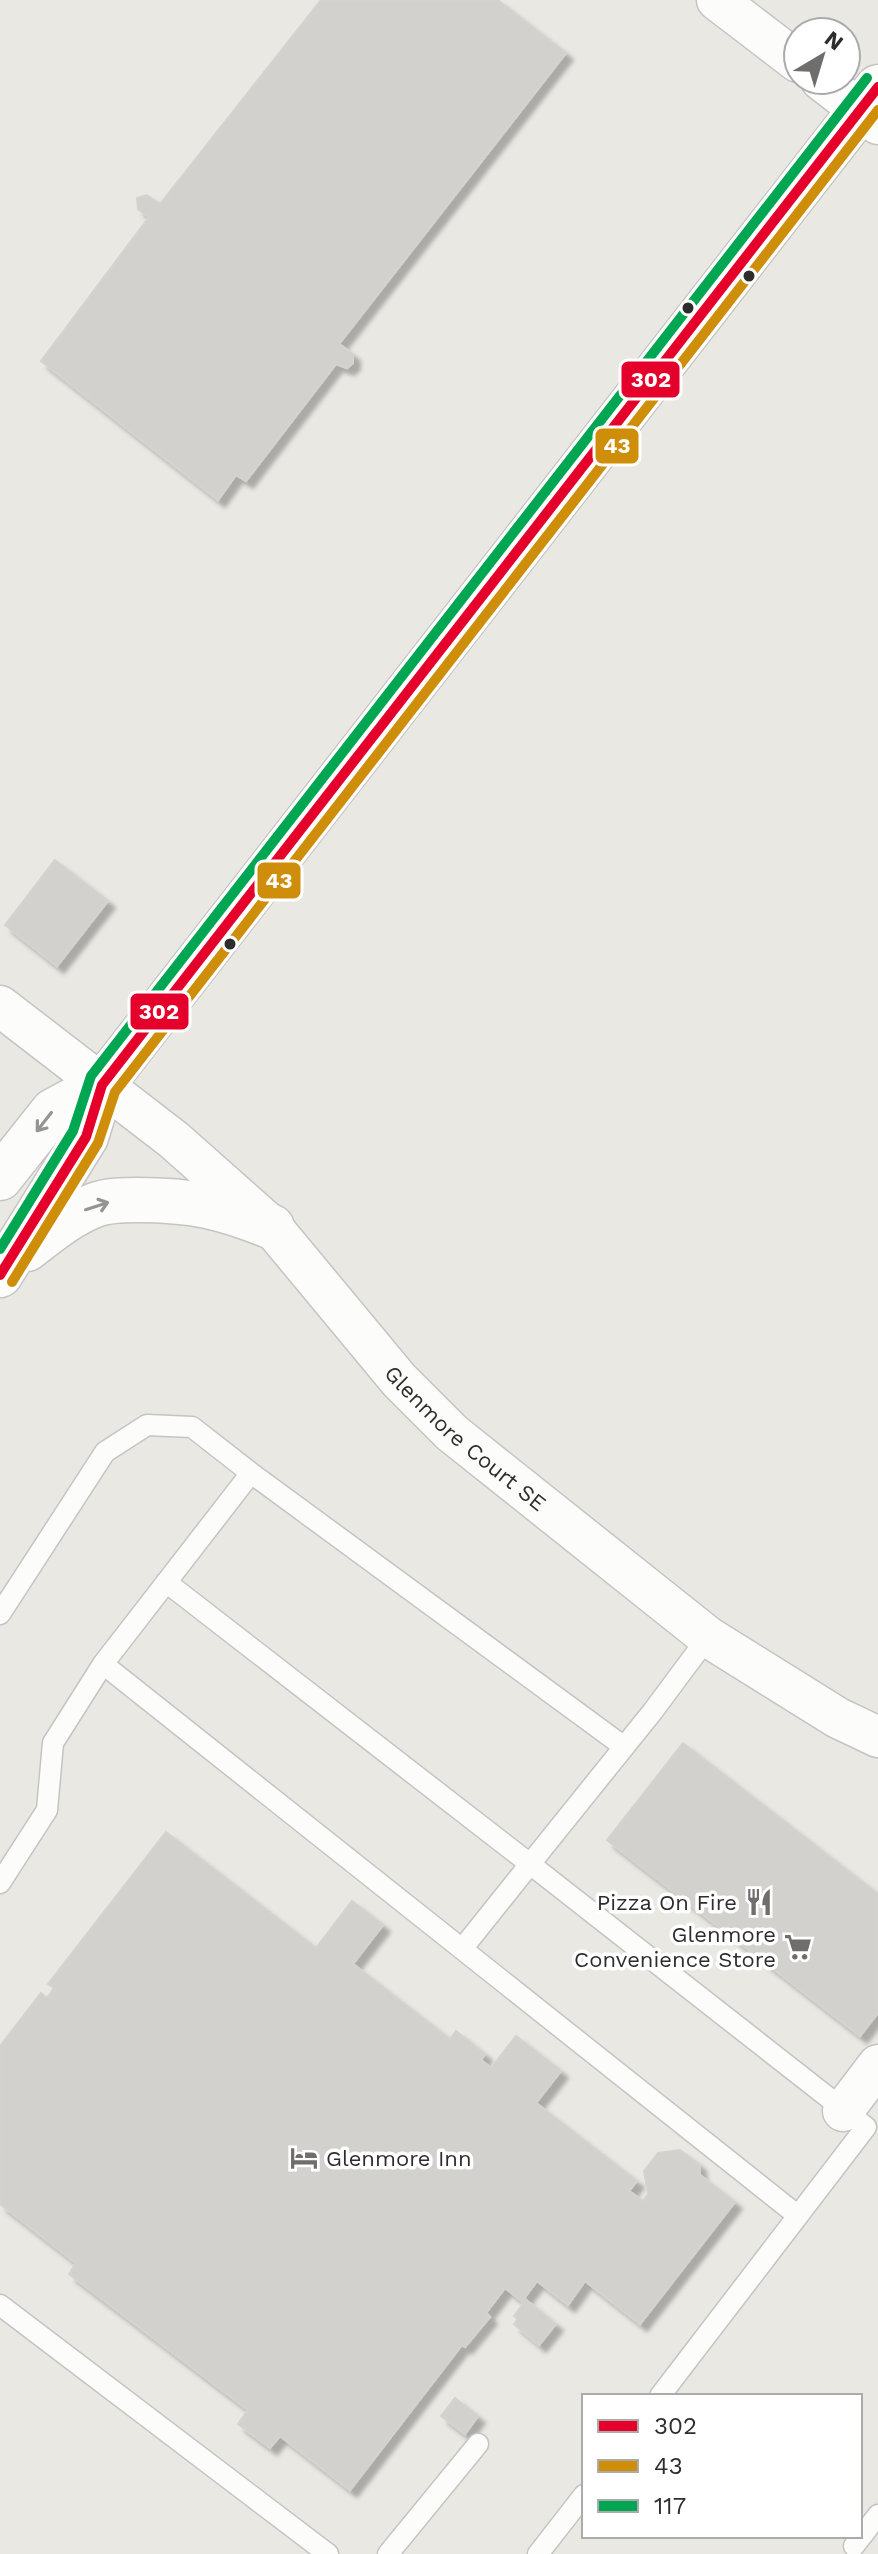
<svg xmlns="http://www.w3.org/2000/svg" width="878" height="2554" viewBox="0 0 878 2554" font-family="'Work Sans',sans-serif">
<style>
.building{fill:#d3d1ce;stroke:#d5d3cf;stroke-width:2;filter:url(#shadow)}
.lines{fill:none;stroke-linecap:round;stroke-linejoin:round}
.service-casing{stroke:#c4c4c3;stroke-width:23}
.minor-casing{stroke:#c4c4c3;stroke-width:43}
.tertiary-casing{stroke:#c4c4c3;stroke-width:47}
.service{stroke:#fcfcfb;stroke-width:20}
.minor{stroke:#fcfcfb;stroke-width:40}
.tertiary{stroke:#fcfcfb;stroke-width:44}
.bus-1-casing{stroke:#fff;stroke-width:16}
.bus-2-casing{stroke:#fff;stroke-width:16}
.bus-3-casing{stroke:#fff;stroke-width:16}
.bus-1{stroke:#e4002b;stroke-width:10}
.bus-2{stroke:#cf8e09;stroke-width:10}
.bus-3{stroke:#00a651;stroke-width:10}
.oneway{stroke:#949494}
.bus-dot{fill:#2d2d2d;stroke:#fff;stroke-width:3}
.labels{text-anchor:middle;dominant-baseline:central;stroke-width:7;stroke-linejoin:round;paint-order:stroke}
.street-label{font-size:22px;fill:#2d2d2d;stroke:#fff}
.poi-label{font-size:22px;fill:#2d2d2d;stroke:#fff;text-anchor:end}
.line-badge{stroke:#fff;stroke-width:3}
.badge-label{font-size:22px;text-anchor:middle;font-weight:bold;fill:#fff}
</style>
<defs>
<filter id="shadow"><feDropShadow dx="7" dy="7" stdDeviation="2" flood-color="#0004"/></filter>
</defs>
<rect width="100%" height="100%" fill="#eae8e3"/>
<path class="building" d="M321 0H498L566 53 339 344 353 354V363L347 368 336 364 246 481 236 475 218 500 41 361 149 217 138 209 137 198 147 195 160 204Z
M55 860 108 901 57 966 5 925Z
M683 1743 878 1894V2013L860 2036 607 1840Z
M166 1832 316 1948 352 1901 383 1925 353 1964 450 2039 456 2031 485 2054 481 2060 491 2068 516 2036 561 2071 536 2103 637 2181 629 2191 643 2201 648 2194 644 2171 658 2153 680 2150 699 2164 700 2175 735 2202 640 2324 585 2281 568 2305 537 2281 522 2301 505 2288 486 2313 490 2317 465 2347 462 2345 350 2490 280 2436 270 2448 238 2424 248 2410 69 2274 76 2263 0 2204V2046L41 1993 47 1998 54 1988 48 1984Z
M526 2300 556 2324 539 2345 514 2324 518 2319 514 2316Z
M455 2398 478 2416 465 2434 441 2416Z"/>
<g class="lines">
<g class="service-casing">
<path id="service" d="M166 1582 530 1864 462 1949
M0 1614 105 1452 147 1425 192 1427 251 1473 623 1746
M103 1664 797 2215
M0 1883 47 1810 53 1743 103 1664 251 1473
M0 2305 328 2554
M660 2396 866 2127 530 1864 653 1711 708 1637
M854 2546 878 2515
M388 2554 478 2444
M538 2554 584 2495"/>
</g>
<g class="minor-casing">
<g id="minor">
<path d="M717 0 798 62"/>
<path d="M821 80 878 124"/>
<path id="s1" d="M0 1006 174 1140 272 1227 399 1380 452 1433 708 1637 838 1718 878 1737"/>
<path d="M843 2111 878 2065"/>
</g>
</g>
<g class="tertiary-casing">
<path id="tertiary" d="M0 1178 53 1111 102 1085
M27 1249C48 1233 69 1215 95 1205 108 1200 124 1200 138 1200 193 1200 222 1207 272 1227
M0 1275 86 1137 102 1085 878 87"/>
</g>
<use href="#service" class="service"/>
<use href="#minor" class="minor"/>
<use href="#tertiary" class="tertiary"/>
<g class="bus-1-casing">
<path id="bus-1" d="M0 1275 86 1137 102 1085 878 87"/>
</g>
<g class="bus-2-casing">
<path id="bus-2" d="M12 1282 98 1143 115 1092 878 110"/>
</g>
<g class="bus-3-casing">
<path id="bus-3" d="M0 1249 73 1131 91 1076 867 78"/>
</g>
<use href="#bus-1" class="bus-1"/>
<use href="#bus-2" class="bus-2"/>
<use href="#bus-3" class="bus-3"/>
</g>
<defs><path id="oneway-shaft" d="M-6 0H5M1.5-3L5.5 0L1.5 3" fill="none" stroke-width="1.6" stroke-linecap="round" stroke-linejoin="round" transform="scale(2)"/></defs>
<g class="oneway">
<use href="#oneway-shaft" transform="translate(44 1122) rotate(128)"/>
<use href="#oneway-shaft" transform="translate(97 1206) rotate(-18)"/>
</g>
<defs>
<g id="restaurant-bare" transform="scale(2.16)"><path d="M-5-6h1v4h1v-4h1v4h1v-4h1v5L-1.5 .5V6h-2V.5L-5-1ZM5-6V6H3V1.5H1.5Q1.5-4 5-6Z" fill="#6f6e6d" stroke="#fff" stroke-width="2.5" paint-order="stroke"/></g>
<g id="supermarket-bare" transform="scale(2.16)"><path d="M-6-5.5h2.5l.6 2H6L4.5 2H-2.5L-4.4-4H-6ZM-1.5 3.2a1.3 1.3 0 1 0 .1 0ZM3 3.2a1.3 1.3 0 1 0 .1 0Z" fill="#6f6e6d" stroke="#fff" stroke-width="2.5" paint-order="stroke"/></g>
<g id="hotel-bare" transform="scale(2.16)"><path d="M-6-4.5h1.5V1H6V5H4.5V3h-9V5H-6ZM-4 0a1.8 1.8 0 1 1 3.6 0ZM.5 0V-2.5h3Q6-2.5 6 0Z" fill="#6f6e6d" stroke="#fff" stroke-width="2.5" paint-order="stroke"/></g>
</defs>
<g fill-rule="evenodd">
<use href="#restaurant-bare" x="759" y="1902"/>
<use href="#supermarket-bare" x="798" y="1947"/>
<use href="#hotel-bare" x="304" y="2158"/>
</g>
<g class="bus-dot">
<circle cx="749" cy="276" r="7"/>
<circle cx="688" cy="308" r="7"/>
<circle cx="230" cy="944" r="7"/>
</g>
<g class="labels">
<g class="street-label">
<text stroke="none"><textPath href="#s1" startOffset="638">Glenmore Court SE</textPath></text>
</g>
<g class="poi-label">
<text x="737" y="1902">Pizza On Fire</text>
<text x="776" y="1934">Glenmore<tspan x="776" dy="25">Convenience Store</tspan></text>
<text x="326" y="2158" text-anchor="start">Glenmore Inn</text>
</g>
</g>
<g class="line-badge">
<rect x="620" y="360" width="61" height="39" rx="8" fill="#e4002b"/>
<rect x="594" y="427" width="46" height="38" rx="8" fill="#cf8e09"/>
<rect x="256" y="861" width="46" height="39" rx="8" fill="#cf8e09"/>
<rect x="129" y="992" width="61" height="39" rx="8" fill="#e4002b"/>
</g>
<g class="badge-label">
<text x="651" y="387">302</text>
<text x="617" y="453">43</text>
<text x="279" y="888">43</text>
<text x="159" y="1019">302</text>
</g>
<rect x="582" y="2394" width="280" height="144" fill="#ffffff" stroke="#ababab" stroke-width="2"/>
<rect x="598" y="2420" width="40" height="12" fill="#e4002b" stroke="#ababab" stroke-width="2"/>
<text x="654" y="2434" font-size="24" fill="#2d2d2d">302</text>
<rect x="598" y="2460" width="40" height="12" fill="#cf8e09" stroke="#ababab" stroke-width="2"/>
<text x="654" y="2474" font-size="24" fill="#2d2d2d">43</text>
<rect x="598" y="2500" width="40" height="12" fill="#00a651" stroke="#ababab" stroke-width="2"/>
<text x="654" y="2514" font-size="24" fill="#2d2d2d">117</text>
<g transform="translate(822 56) rotate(38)"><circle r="38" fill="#ffffff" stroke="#ababab" stroke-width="2"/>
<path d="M0-6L14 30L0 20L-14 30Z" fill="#6f6e6d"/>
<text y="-12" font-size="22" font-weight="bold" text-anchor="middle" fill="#2d2d2d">N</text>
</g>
</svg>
